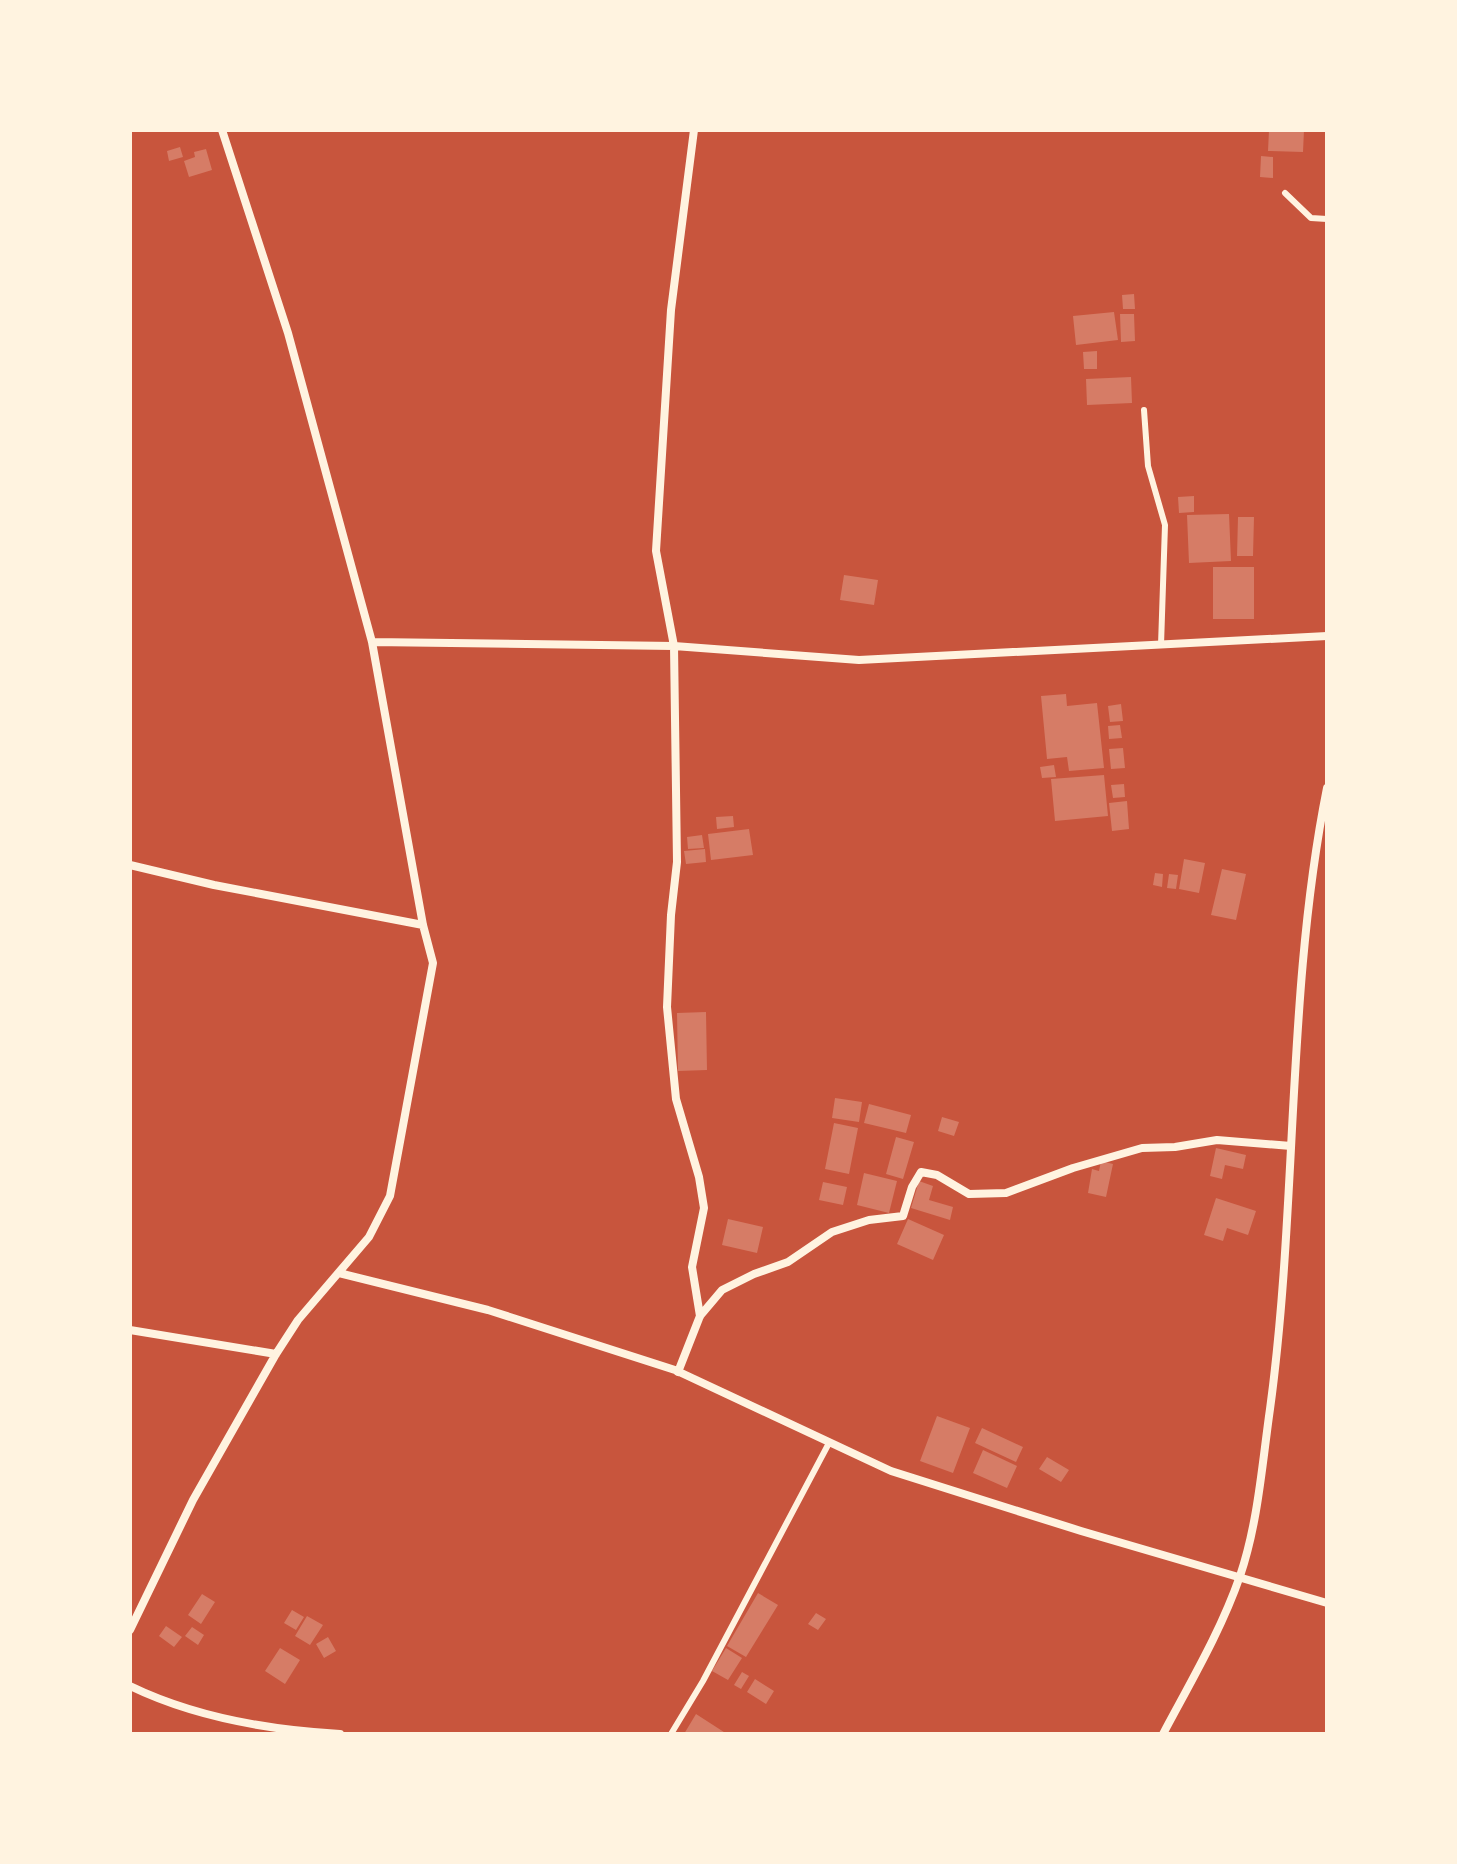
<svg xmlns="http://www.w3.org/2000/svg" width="1457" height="1864" viewBox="0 0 1457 1864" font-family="Helvetica,sans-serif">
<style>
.building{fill:#d67c66}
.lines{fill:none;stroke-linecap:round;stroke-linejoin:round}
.service{stroke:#fff3e0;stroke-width:6}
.minor{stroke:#fff3e0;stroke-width:8}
</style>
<rect width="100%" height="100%" fill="#c8553d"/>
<path class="building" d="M1269 130H1304L1303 152 1268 151Z
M180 147 183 157 169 161 167 151Z
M206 149 212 170 189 177 184 161 195 157 194 152Z
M1261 156 1273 157V178L1260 177Z
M1134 294 1135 309H1123L1122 295Z
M1114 312 1118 340 1076 345 1073 316Z
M1120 314H1134L1135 341 1121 342Z
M1097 351V369H1084L1083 352Z
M1131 377 1132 403 1087 405 1086 379Z
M1194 496V512L1179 513 1178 497Z
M1229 514 1231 561 1189 563 1187 515Z
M1238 517H1254L1253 556H1237Z
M1213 567H1254V619H1213Z
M844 575 878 580 874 605 840 600Z
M1066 694 1067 706 1097 703 1104 768 1069 771 1067 757 1047 759 1041 696Z
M1121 704 1123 721 1110 722 1108 706Z
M1120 725 1122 738 1109 739 1108 726Z
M1123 748 1125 768 1111 769 1109 749Z
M1054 765 1056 777 1042 778 1040 767Z
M1104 775 1108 816 1055 821 1051 779Z
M1124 784 1125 797 1113 798 1111 785Z
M1127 801 1129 829 1112 831 1109 803Z
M733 816 734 827 717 829 716 817Z
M749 829 753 855 711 860 708 834Z
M702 835 704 848 688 849 687 837Z
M705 849 706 862 686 864 684 851Z
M1184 859 1205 863 1199 893 1179 889Z
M1222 869 1246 874 1236 920 1211 915Z
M1155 873 1163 874 1162 887 1153 885Z
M1169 874 1178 875 1176 889 1167 888Z
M706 1012 707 1070 678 1071 677 1013Z
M835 1098 862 1102 859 1122 832 1118Z
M869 1104 911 1115 906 1133 864 1123Z
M942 1117 959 1122 954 1136 938 1131Z
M834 1123 858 1128 849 1174 825 1169Z
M896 1137 914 1142 903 1179 886 1174Z
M1216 1148 1246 1155 1243 1169 1225 1165 1222 1179 1210 1176Z
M1101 1161 1113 1164 1106 1197 1088 1193 1092 1169 1099 1171Z
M864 1173 897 1181 889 1213 857 1205Z
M919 1181 933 1186 929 1200 953 1207 950 1220 911 1208Z
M823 1182 847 1187 843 1205 819 1200Z
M1216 1198 1256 1211 1248 1235 1227 1228 1223 1241 1204 1235Z
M728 1219 763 1227 757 1253 722 1245Z
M908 1219 944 1235 933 1260 897 1244Z
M937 1416 970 1428 953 1473 920 1461Z
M982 1428 1023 1447 1016 1462 975 1443Z
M983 1450 1017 1466 1007 1488 973 1473Z
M1047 1457 1069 1470 1061 1482 1039 1469Z
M758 1593 778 1605 746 1657 727 1646Z
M202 1594 215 1602 201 1624 188 1615Z
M292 1610 304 1617 296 1630 284 1623Z
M816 1613 826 1619 818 1630 808 1624Z
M307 1616 323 1625 310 1645 295 1636Z
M166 1626 182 1637 174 1647 159 1636Z
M192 1627 204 1635 198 1645 185 1636Z
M328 1637 336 1651 324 1658 316 1644Z
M280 1648 300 1660 285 1684 265 1671Z
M726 1648 742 1658 728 1680 712 1671Z
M742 1672 749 1676 741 1689 734 1685Z
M755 1679 774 1691 766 1704 747 1692Z
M696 1714 727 1734H684Z"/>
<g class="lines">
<path class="service" d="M1285 193 1311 218 1327 219
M1144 410 1148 466 1165 525 1161 645
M671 1734 703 1681 829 1443"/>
<path class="minor" d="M694 130 671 310 656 551 674 646 677 862 671 915 667 1007 676 1099 699 1177 704 1208 692 1267 700 1316
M372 642 674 646 859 660 1327 636
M130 865 214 885 423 925
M339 1273 488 1310 675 1370 891 1471 1081 1531 1327 1603
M130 1330 276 1354
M678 1372 700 1316 722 1290 754 1274 788 1262 832 1232 869 1220 903 1216 912 1187 921 1172 937 1175 969 1194 1006 1193 1073 1168 1142 1148 1175 1147 1217 1140 1291 1146
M130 1630 193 1500 276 1354 298 1320 369 1237 390 1196 433 963 423 925 372 642 288 333 222 130
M130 1686C194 1717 269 1730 340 1734
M1163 1734C1190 1683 1221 1631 1240 1576 1258 1523 1262 1465 1270 1409 1298 1203 1286 993 1327 788"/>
</g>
<rect width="1457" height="1864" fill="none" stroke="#fff3e0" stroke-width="264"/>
</svg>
